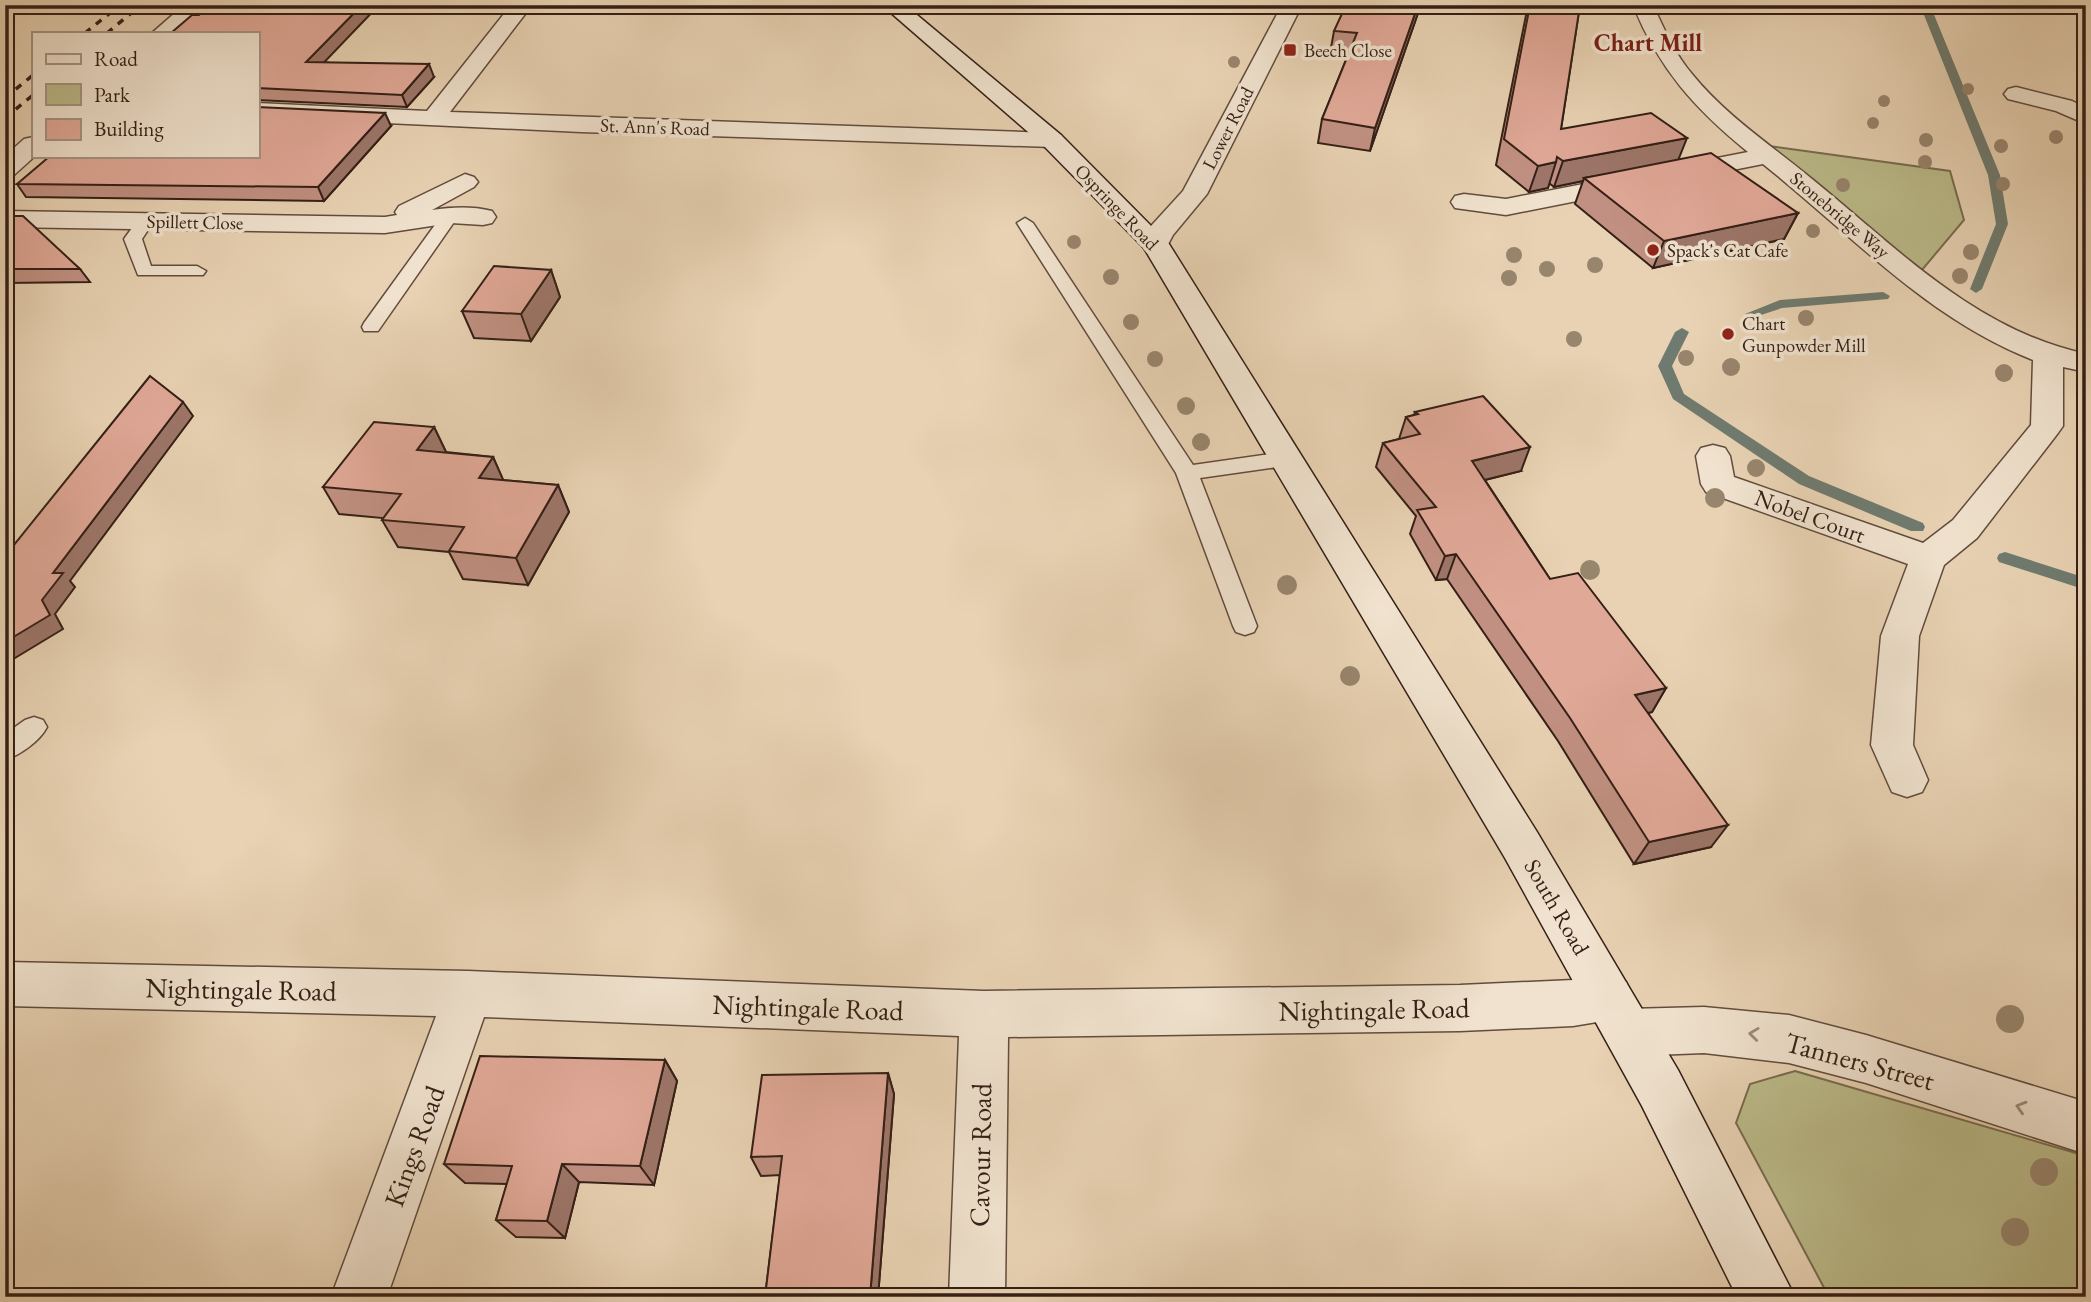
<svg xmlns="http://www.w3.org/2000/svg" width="2091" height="1302" viewBox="0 0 2091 1302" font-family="'EB Garamond',serif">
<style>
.green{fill:#bbba89;stroke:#786c50;stroke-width:2}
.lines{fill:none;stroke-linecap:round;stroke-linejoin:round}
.stream{fill:#6f7b70;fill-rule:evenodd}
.lane-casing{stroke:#614c3d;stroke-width:3}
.street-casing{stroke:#614c3d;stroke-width:3}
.secondary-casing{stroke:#341f16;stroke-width:3}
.lane{fill:#f0e2ce;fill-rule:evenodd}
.street{fill:#f0e2ce;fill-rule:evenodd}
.secondary{fill:#f0e2ce;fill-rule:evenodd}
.rail{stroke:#341f16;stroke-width:3.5;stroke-dasharray:7 7;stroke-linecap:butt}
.tree{fill:#98856d}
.wall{fill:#c19082;stroke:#341f16;stroke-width:2}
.shaded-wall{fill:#9d766a;stroke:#341f16;stroke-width:2}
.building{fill:#e0a897;stroke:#341f16;stroke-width:2}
.oneway{stroke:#9b8a7b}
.poi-dot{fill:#8f2418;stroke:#f0e2ce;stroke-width:2.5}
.labels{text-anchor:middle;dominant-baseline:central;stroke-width:7;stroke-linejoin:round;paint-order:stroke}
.far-poi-label{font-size:19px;fill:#341f16;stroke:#f0e2ce;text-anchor:start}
.far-street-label{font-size:19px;fill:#341f16;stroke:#f0e2ce}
.street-label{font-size:23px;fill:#341f16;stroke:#f0e2ce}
.far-district-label{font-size:24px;font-weight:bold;fill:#7a1f14;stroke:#f0e2ce}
.near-street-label{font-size:28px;fill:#341f16;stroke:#f0e2ce}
</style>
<rect width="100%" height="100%" fill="#e8d2b3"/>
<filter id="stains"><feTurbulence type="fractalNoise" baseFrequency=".00286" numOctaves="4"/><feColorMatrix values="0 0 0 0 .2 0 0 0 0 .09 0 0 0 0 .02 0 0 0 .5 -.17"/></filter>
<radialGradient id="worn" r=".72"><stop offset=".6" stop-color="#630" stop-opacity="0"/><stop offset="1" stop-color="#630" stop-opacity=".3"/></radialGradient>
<path class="green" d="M1754 144 1950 171 1964 220 1916 277Z
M1795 1071 2086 1156V1297H1829L1736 1123 1750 1084Z"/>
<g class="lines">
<path class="stream" d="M1920 5H1930L2000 175 2008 224 1982 289 1976 293 1970 289 1996 224 1988 175Z
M1883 292 1890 296 1888 299 1782 308 1752 318 1745 314 1780 300Z
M1682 328 1689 332 1672 366 1684 394 1809 476 1923 523 1925 527 1923 531H1911L1799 484 1673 399 1658 366 1675 332Z
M2005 552 2086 578V590L1999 562 1997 558 1999 554Z"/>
<g class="lane-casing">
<path id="lane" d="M451 210 459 215 378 331H364L362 327 364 323 445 211Z
M146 216 154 221 142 239 151 266H197L206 271 203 275H138L124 239 140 217Z
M1025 218 1033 223 1193 465 1285 452 1292 454 1296 459 1292 464 1285 466 1200 478 1257 626 1254 632 1245 635 1236 632 1233 626 1176 473 1017 223Z
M34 717 43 720 47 727C40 741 20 755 5 760V734L25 720Z"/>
</g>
<g class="street-casing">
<path id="street" d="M184 5H207L176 33H152Z
M511 5H532L450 112 1052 133 1061 135 1064 140 1061 145 1052 147 581 132 257 117V103L427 111Z
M1282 5H1302L1207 194 1173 235 1165 250 1155 252 1145 250 1141 244 1151 226 1183 191Z
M1633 5H1653C1664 29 1675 54 1692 74 1726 116 1771 145 1812 179 1897 248 1975 330 2086 354V372L2063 367V426L2058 433 1977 538 1944 565 1919 636 1913 745 1928 780 1922 792 1907 797 1892 792 1871 745 1881 636 1908 564 1706 492 1701 484 1696 456 1701 448 1713 445 1725 448 1730 456 1734 477 1923 543 1953 520 2031 425 2033 360C1925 317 1852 235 1763 164L1506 215 1455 208 1451 202 1455 196 1464 194 1506 199 1748 152C1695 109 1659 69 1633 5Z
M2016 87 2072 101 2086 108V124L2056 111 2008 99 2004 94 2008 89Z
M33 137 35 156 14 175 5 178V156L24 139Z
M465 174 474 177 478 182 474 187 432 210C452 207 472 206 492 211L496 217 492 223 483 225 451 223 385 233 5 227V211L385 217 397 215 395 212 399 206Z
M5 962 468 971 984 991 1460 985 1573 980 1609 975 1626 982 1633 998 1628 1009 1704 1007 1789 1015 1866 1035 2086 1102V1154L1866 1083 1789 1063 1704 1053 1629 1056 1612 1049 1604 1032 1609 1020 1573 1026 1460 1031 1008 1037 1005 1297H949L959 1036 484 1017 387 1297H331L436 1016 5 1006Z"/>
</g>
<g class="secondary-casing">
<path id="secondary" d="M882 5H905L1061 135 1169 244 1537 832 1678 1070 1795 1297H1737L1642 1106 1505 858 1144 248 1043 145Z"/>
</g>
<use href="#lane" class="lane"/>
<use href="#street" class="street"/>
<use href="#secondary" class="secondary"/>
<path class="rail" d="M85 33 120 5
M107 33 141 5
M5 98 33 75
M5 118 33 95"/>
</g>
<g class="tree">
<circle cx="1234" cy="62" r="6"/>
<circle cx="1968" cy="89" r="6"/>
<circle cx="1884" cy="101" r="6"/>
<circle cx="1873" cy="123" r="6"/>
<circle cx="2056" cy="137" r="7"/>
<circle cx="1926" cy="140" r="7"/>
<circle cx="2001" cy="146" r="7"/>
<circle cx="1925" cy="162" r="7"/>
<circle cx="2003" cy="184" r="7"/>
<circle cx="1843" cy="185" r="7"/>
<circle cx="1813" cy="231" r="7"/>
<circle cx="1074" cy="242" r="7"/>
<circle cx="1971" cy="252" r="8"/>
<circle cx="1514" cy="255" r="8"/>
<circle cx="1595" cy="265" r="8"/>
<circle cx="1547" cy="269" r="8"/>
<circle cx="1960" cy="276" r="8"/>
<circle cx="1111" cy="277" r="8"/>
<circle cx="1509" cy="278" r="8"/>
<circle cx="1806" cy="318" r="8"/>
<circle cx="1131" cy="322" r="8"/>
<circle cx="1574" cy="339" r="8"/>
<circle cx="1686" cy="358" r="8"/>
<circle cx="1155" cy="359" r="8"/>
<circle cx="1731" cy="367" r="9"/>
<circle cx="2004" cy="373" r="9"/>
<circle cx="1186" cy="406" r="9"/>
<circle cx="1201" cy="442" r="9"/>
<circle cx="1756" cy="468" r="9"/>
<circle cx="1715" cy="498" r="10"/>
<circle cx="1590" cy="570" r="10"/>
<circle cx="1287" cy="585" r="10"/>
<circle cx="1350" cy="676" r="10"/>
<circle cx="2010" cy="1019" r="14"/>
<circle cx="2044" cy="1172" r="14"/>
<circle cx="2015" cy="1232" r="14"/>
</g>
<path class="wall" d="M210 5H379L323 62 434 77 407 107 257 100V33L199 15Z
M1528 5H1580L1561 129 1678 160 1798 213 1784 239 1653 268 1575 204 1583 181 1554 187 1549 183 1548 188 1529 192 1496 165Z
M1417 16 1370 151 1318 143 1322 119 1348 55 1330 53 1334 31Z
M391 126 324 201 26 197 17 184Z
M5 216 80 269 90 282 5 283Z
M551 270 560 297 531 341 474 338 462 311Z
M1415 412 1521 471 1485 480 1550 579 1666 688 1652 712 1648 713 1711 847 1634 864 1558 741 1447 579 1436 580 1410 534 1416 516 1376 467 1383 443 1399 439 1406 417 1414 415Z
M434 427 446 452 493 457 503 480 558 485 569 512 528 585 463 579 449 552 398 547 382 520 383 518 339 514 323 487Z
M665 1060 677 1081 654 1185 579 1182 565 1238 516 1237 496 1220 507 1184 465 1183 444 1164Z
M888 1073 894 1094 878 1297H765L780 1175 761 1176 751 1157Z"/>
<path class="shaded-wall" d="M362 5H379L312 75 306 62Z
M1418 5H1420L1417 16 1370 151 1375 128Z
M429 64 434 77 407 107 402 95Z
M385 113 391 126 324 201 318 187Z
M1687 138 1677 163 1584 178 1583 181 1554 187 1563 161Z
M1556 162 1548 188 1529 192 1538 166Z
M1798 213 1784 239 1653 268 1664 241Z
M551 270 560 297 531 341 521 314Z
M183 402 193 416 70 581 75 587 55 614 63 629 5 664V642L42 600 53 573Z
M434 427 447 454 417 450Z
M1530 447 1521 471 1464 485 1472 461Z
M493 457 505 484 479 478Z
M558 485 569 512 528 585 516 558Z
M1456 554 1447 579 1436 580 1445 556Z
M1666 688 1652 712 1621 719 1635 695Z
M1728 825 1711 847 1634 864 1649 842Z
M665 1060 677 1081 654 1185 640 1166Z
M888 1073 894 1094 878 1297H870Z
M562 1164 579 1182 565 1238 547 1221Z"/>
<path class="building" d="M210 5H362L306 62 429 64 402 95 257 88V33H171L192 15H199Z
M1346 5H1418L1375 128 1322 119 1357 33 1334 31Z
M1530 5H1580L1561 129 1651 113 1687 138 1563 161 1557 157 1556 162 1538 166 1504 139Z
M257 107 385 113 318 187 17 184 50 156H257Z
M1711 153 1798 213 1664 241 1584 178Z
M5 216H23L80 269H5Z
M494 266 551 270 521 314 462 311Z
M150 376 183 402 53 573H63L42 600 50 615 5 642V556Z
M1483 396 1530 447 1472 461 1550 579 1578 573 1666 688 1635 695 1728 825 1649 842 1570 718 1456 554 1445 556 1417 510 1436 507 1383 443 1420 434 1406 417 1418 414 1415 412Z
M374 422 434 427 417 450 493 457 479 478 558 485 516 558 449 551 464 527 382 520 401 494 323 487Z
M480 1056 665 1060 640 1166 562 1164 547 1221 496 1220 512 1166 444 1164Z
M888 1073 870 1297H765L782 1156 751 1157 762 1075Z"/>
<defs><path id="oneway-chevron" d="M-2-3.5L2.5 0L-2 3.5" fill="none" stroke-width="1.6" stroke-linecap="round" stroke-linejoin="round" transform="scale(1.75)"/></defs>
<g class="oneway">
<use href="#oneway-chevron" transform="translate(1754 1034) rotate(-173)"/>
<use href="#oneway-chevron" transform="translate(2021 1107) rotate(-163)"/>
</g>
<g class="poi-dot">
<rect x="1283" y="43" width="14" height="14" rx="3.5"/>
<circle cx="1653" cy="250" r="7"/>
<circle cx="1728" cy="334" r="7"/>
</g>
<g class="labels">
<g class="far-poi-label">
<text x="1304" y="50">Beech Close</text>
<text x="1667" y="250">Spack's Cat Cafe</text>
<text x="1742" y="323">Chart<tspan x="1742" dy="22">Gunpowder Mill</tspan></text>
</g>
<g class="far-street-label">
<text transform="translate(655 127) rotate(2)">St. Ann's Road</text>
<text transform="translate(1228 128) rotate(-63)">Lower Road</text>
<text transform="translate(1117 207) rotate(46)">Ospringe Road</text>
<text transform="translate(1840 215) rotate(40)">Stonebridge Way</text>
<text transform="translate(195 222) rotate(1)">Spillett Close</text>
</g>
<g class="street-label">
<text transform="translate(1810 516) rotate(20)">Nobel Court</text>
<text transform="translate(1557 907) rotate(60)">South Road</text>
</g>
<g class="far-district-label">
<text x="1648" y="42">Chart Mill</text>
</g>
<g class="near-street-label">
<text transform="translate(241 989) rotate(1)">Nightingale Road</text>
<text transform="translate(808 1007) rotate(2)">Nightingale Road</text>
<text transform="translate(1374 1009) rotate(-1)">Nightingale Road</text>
<text transform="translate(1860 1061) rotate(15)">Tanners Street</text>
<text transform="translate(414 1146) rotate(-70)">Kings Road</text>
<text transform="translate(980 1155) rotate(-89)">Cavour Road</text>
</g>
</g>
<rect width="2091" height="1302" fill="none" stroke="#e8d2b3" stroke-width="28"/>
<rect x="7" y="7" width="2077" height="1288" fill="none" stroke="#341f16" stroke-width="3.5"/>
<rect x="14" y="14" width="2063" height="1274" fill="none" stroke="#341f16" stroke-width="2"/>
<rect x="32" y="32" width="228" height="126" fill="#f0e2ce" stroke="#a59484" stroke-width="2"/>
<rect x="46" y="54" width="35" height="10" fill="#f0e2ce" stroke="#a59484" stroke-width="2"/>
<text x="94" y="66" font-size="21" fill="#341f16">Road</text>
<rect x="46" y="84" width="35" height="21" fill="#bbba89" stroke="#a59484" stroke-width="2"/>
<text x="94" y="102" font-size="21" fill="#341f16">Park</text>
<rect x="46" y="119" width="35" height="21" fill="#e0a897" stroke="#a59484" stroke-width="2"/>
<text x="94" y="136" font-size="21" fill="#341f16">Building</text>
<rect width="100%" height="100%" filter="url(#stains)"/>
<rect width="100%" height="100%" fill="url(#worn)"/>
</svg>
